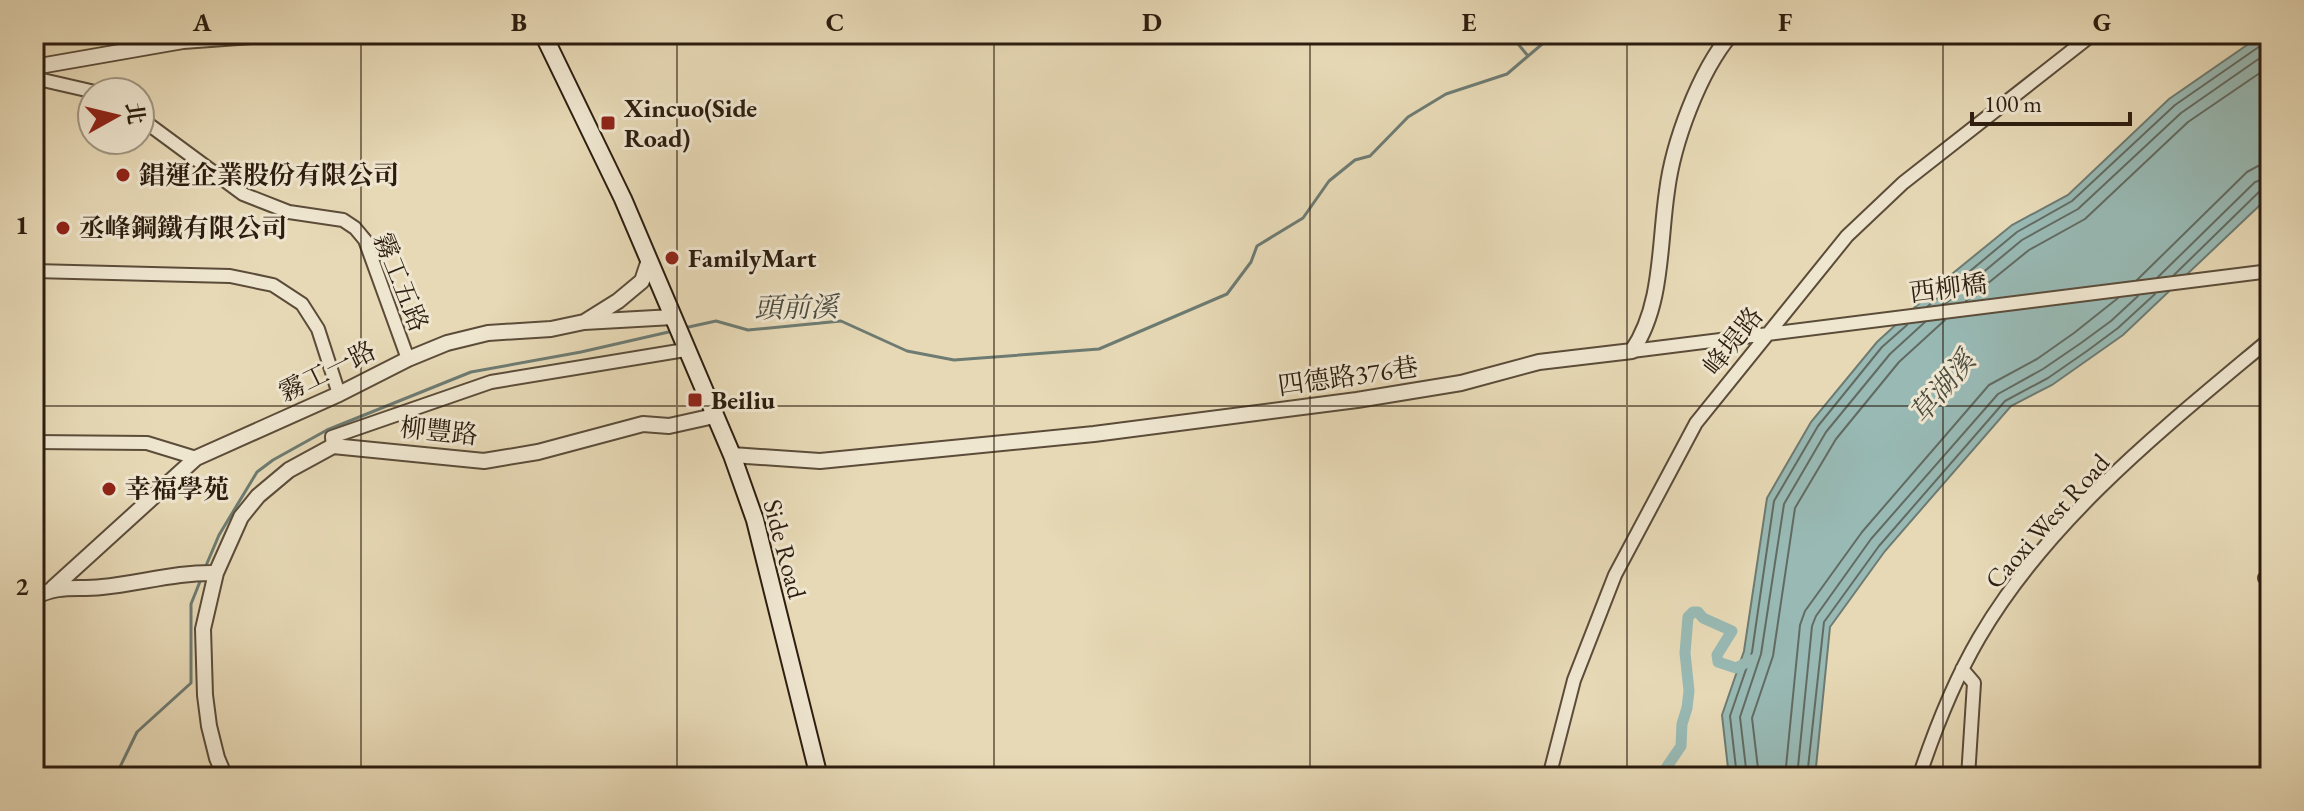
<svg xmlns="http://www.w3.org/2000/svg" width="2304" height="811" viewBox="0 0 2304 811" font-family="'EB Garamond','Noto Serif TC',serif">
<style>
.water{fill:#98b9b4;stroke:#6d7b72;stroke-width:2}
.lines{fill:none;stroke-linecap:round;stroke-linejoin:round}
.shore{stroke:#626b62;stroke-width:2}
.stream{stroke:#6d7b72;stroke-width:3}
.canal{stroke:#98b9b4;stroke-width:11}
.minor-casing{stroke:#5b4c39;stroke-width:16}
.tertiary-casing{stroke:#5b4c39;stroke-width:18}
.secondary-casing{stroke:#2c1d0f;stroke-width:20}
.minor{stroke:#efe6d0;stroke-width:12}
.tertiary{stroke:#efe6d0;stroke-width:14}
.secondary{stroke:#efe6d0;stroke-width:16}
.grid{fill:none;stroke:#2c1d0f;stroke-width:2;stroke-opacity:0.55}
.poi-dot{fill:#8f2418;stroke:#efe6d0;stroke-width:3}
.labels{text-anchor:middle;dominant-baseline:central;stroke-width:6;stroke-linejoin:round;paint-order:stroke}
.poi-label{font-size:26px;font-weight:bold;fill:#2c1d0f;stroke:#efe6d0;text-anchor:start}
.street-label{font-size:26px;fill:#2c1d0f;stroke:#efe6d0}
.water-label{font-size:28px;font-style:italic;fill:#4c4c41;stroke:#efe6d0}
.neatline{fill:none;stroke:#2c1d0f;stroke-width:3}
.grid-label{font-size:26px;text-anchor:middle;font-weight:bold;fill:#2c1d0f}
</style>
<rect width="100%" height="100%" fill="#e7d9b6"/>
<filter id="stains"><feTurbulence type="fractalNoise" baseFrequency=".0025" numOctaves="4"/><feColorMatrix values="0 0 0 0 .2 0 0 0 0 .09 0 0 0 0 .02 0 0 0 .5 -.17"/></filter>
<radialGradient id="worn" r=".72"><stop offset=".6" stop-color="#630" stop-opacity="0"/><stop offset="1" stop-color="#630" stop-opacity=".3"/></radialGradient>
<path class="water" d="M2263 34H2270V191L2260 205 2123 335 2052 385 2011 406 1885 551 1830 627 1815 777H1729L1722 715 1744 651 1767 498 1811 422 1877 342 1947 278 2012 225 2068 195 2169 99Z"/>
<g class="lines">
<path class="shore" d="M2174 275 2262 189 2270 187
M2158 277 2255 182 2270 177
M2137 280 2247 172 2258 166 2270 165
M1966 301 2029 250 2085 219 2188 122 2270 66
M1945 304 2022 240 2078 209 2181 113 2270 51
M1928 306 2017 232 2072 201 2175 105 2263 44 2266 34
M1737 777 1730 716 1752 652 1774 501 1818 426 1882 347 1907 325
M1747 777 1740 717 1761 654 1784 504 1826 432 1890 354 1925 322
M1759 777 1752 718 1773 656 1795 508 1836 439 1899 362 1945 320
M1785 777 1800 625 1805 611 1862 532 1989 385 2037 359 2074 333 2118 298
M1797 777 1812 626 1816 616 1871 539 1998 394 2043 369 2081 343 2111 321 2138 296
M1807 777 1824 622 1879 546 2005 401 2048 378 2087 351 2118 328 2155 294"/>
<path class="stream" d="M1510 34 1528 56
M684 328 716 321 748 330 841 321 907 351 954 360 1099 349 1227 294 1251 262 1257 246 1303 218 1329 181 1355 160 1370 156 1408 117 1446 94 1507 74 1554 34
M205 568 219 535 257 472 273 460 327 430 471 372 581 352 673 331
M105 777 119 769 137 732 191 683V604L201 579"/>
<path class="canal" d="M1660 777 1681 746 1682 724 1687 708 1689 691 1685 653 1688 617 1693 612H1698L1703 618 1732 631 1717 655 1718 662 1736 668 1751 660"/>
<g class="minor-casing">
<path id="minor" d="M34 78 95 92
M140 118 243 194 289 212 343 220 355 228 365 240 408 359
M34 271 230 276 273 285 302 304 318 329 339 394
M1632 351 2270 271
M34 442 147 443 196 458
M333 446 332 437 491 382 685 350
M2265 578 2270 576
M1962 669 1974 683 1968 777
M1549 777 1574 680 1615 575 1696 423 1847 236 1903 183 2093 34
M1919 777C1935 729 1954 681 1979 638 2049 518 2165 427 2270 339"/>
</g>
<g class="tertiary-casing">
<path id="tertiary" d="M34 67 183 41 281 34
M586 321 618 301 642 281 648 263
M732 455 820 461 1094 434 1357 400 1461 383 1539 362 1632 351C1663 306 1659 244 1667 191 1673 143 1699 72 1731 34
M53 588 196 458 339 394 408 359 447 343 488 333 551 329 584 322 673 317
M34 597C61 584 74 590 102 587 141 583 177 572 216 573
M225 777 217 758 209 726 205 695 203 629 216 573 241 517 258 496 289 470 333 446 484 461 538 452 643 424 669 426 714 416"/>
</g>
<g class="secondary-casing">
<path id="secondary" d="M543 34 623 199 732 455 755 520 819 777"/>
</g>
<use href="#minor" class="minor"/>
<use href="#tertiary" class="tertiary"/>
<use href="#secondary" class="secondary"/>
</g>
<path class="grid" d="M361 34V777M677 34V777M994 34V777M1310 34V777M1627 34V777M1943 34V777M34 406H2270"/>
<g class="poi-dot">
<rect x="600" y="115" width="16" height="16" rx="4"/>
<circle cx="123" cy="175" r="8"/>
<circle cx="63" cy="228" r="8"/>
<circle cx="672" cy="258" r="8"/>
<rect x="687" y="392" width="16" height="16" rx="4"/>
<circle cx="109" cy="489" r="8"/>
</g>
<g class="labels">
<g class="poi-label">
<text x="624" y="108">Xincuo(Side<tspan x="624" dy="30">Road)</tspan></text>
<text x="139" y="175">錩運企業股份有限公司</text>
<text x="79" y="228">丞峰鋼鐵有限公司</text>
<text x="688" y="258">FamilyMart</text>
<text x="711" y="400">Beiliu</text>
<text x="125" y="489">幸福學苑</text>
</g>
<g class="street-label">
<text transform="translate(401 282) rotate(68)">霧工五路</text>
<text transform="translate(1948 288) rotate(-7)">西柳橋</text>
<text transform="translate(1733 341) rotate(-52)">峰堤路</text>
<text transform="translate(327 371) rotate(-26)">霧工一路</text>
<text transform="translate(1348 376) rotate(-8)">四德路376巷</text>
<text transform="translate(439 431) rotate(6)">柳豐路</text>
<text transform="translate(2047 521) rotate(-48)">Caoxi West Road</text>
<text transform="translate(785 549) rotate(75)">Side Road</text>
</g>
<g class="water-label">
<text transform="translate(796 307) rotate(-1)">頭前溪</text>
<text transform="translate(1942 387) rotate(-50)">草湖溪</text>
</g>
</g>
<rect width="2304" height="811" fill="none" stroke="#e7d9b6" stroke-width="88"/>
<g transform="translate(116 116) rotate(82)"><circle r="38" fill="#efe6d0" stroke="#a19683" stroke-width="2"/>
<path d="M0-6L14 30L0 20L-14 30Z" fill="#8f2418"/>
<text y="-12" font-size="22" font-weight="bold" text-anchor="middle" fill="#2c1d0f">北</text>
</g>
<path d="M1972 112v12h158v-12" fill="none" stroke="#2c1d0f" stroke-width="4"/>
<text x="1984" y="112" font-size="24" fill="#2c1d0f" stroke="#efe6d0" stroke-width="6" paint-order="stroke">100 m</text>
<rect x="44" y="44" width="2216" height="723" class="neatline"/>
<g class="grid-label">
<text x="202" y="31">A</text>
<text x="519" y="31">B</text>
<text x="835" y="31">C</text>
<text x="1152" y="31">D</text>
<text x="1469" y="31">E</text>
<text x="1785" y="31">F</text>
<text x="2102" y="31">G</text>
<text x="22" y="234">1</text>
<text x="22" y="595">2</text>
</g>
<rect width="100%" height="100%" filter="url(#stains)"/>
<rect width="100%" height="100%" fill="url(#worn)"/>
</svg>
